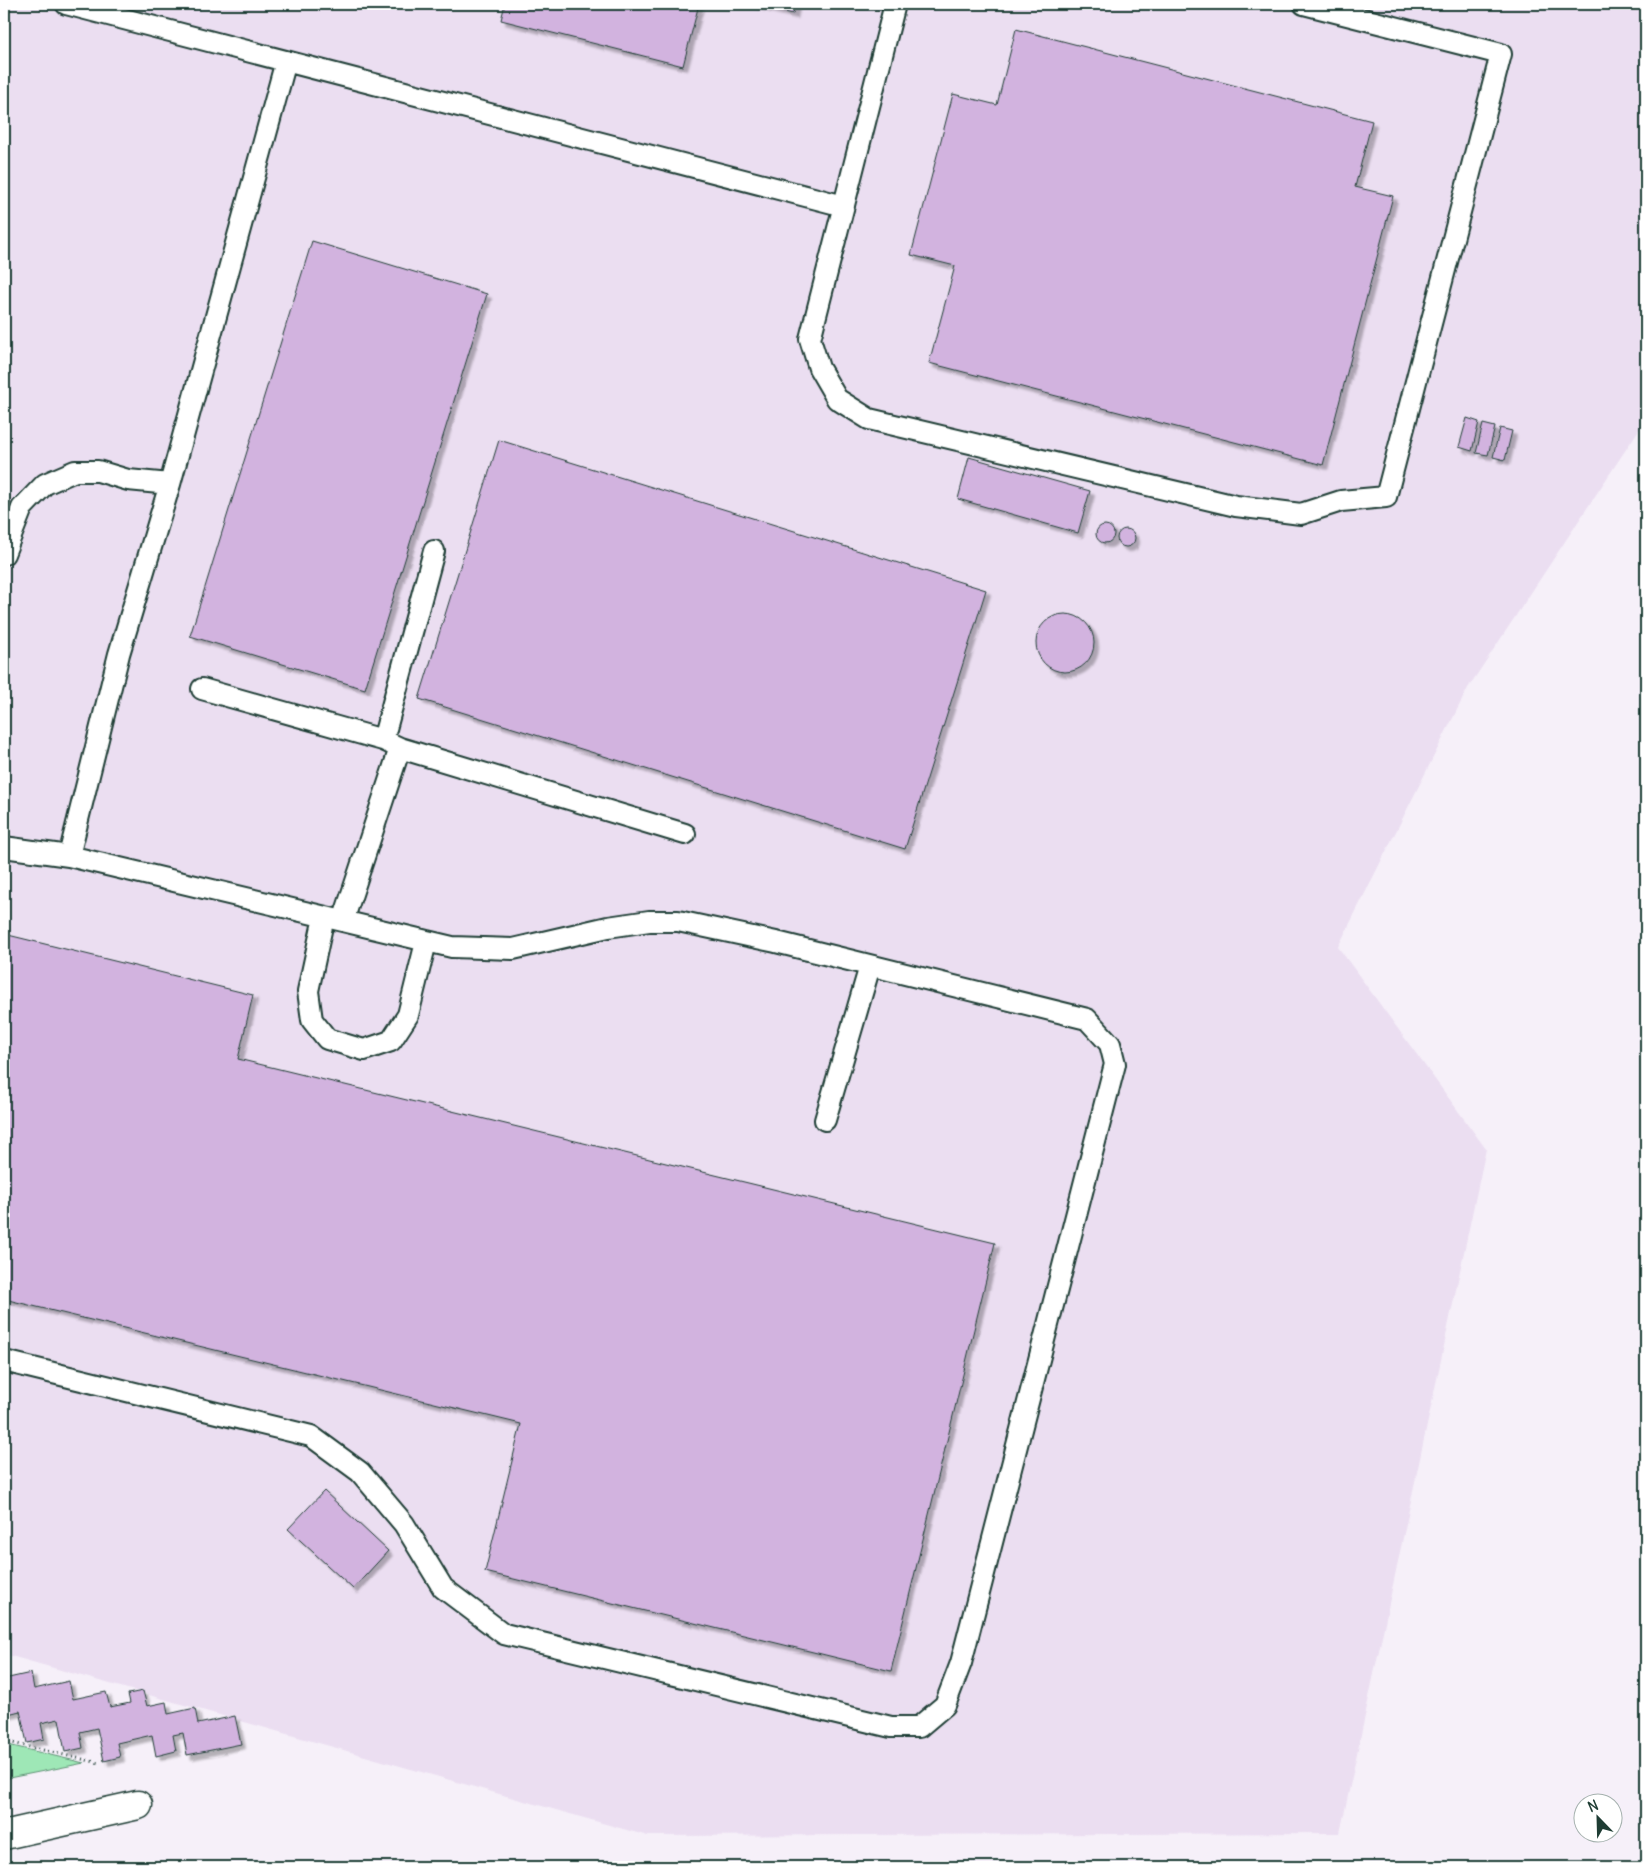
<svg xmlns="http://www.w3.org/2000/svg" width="1650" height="1871" viewBox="0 0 1650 1871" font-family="Delius,sans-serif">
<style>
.built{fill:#ebdef1}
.green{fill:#9ee7b6;stroke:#5e9275}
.building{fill:#d2b3df;stroke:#1f3d34;filter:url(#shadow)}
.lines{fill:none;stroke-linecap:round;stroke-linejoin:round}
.lane-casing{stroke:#1f3d34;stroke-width:24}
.street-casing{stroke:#1f3d34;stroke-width:31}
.path{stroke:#1f3d34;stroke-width:3;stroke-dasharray:1 4;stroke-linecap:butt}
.lane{stroke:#fff;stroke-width:20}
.street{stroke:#fff;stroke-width:28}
</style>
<defs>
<filter id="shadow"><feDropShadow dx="4.5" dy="4.5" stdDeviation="1" flood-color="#0004"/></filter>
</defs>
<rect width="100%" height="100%" fill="#f6f0f9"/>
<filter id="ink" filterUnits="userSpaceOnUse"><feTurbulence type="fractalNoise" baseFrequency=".02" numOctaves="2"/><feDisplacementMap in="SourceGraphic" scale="10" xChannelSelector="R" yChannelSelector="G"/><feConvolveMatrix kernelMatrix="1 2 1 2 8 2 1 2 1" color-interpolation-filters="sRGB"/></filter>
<g filter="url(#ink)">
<path class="built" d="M4 4H1623L1646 9V419L1468 688 1338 947 1486 1149 1340 1833 648 1836 4 1654Z"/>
<path class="green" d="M4 1744 84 1763 4 1779Z"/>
<path class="building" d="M505 4H699L683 66 501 20Z
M752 4H795L793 14Z
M1016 29 1372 121 1355 187 1393 196 1323 465 929 363 955 266 911 255 953 94 997 105Z
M312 241 487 294 365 689 190 636Z
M1467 418 1479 422 1472 451 1459 447Z
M1483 424 1495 427 1488 455 1476 453Z
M1500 428 1512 431 1505 460 1493 457Z
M499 440 986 590 905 849 419 699Z
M969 457 1090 491 1078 533 958 499Z
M1096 534a9 9 0 1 1 18 0a9 9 0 1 1-18 0Z
M1117 538a9 9 0 1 1 18 0a9 9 0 1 1-18 0Z
M1036 643a29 29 0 1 1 58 0a29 29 0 1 1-58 0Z
M4 934 253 995 238 1059 995 1243 891 1671 485 1572 521 1424 4 1299Z
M324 1491 388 1551 353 1589 288 1529Z
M31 1673 34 1689 69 1681 73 1699 106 1692 110 1707 130 1703 128 1694 143 1691 147 1706 166 1702 168 1714 195 1708 198 1724 235 1716 241 1744 187 1755 183 1733 173 1735 176 1751 156 1756 152 1735 117 1743 120 1757 104 1761 97 1728 80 1732 83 1748 65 1752 59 1719 41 1723 44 1739 27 1743 20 1711 4 1715V1679Z"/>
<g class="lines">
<g class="lane-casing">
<path id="lane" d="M66 4 844 206
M895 4 810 339 819 368 837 399 869 419 1236 506 1301 514 1341 501 1386 497 1501 54 1304 4
M4 554 22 508 45 484 75 471H98L128 480 170 484
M202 689 383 740
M400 748 685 834
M4 847 69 856 452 947 513 949 608 927 649 921H678L776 942 1087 1019 1110 1044 1115 1064 961 1663 945 1705 919 1727H891L504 1634 443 1588 404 1524 360 1472 311 1436 4 1361
M69 856 119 654 170 484 286 61
M324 917 308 991 312 1020 327 1039 364 1050 391 1041 408 1015 426 942
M343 921 400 748 383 740 434 551
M825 1120 870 966"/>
</g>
<g class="street-casing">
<path id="street" d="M4 1835 138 1805"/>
</g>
<path class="path" d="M4 1741 99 1763"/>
<use href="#lane" class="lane"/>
<use href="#street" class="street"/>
</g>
</g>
<rect width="1650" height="1871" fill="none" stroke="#fff" stroke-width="20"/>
<rect x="10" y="10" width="1630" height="1851" fill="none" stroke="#1f3d34" stroke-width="2" filter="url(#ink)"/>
<g transform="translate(1598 1818) rotate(337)"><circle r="24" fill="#ffffff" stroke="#a5b1ae"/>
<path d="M0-4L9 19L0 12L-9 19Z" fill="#1f3d34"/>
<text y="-8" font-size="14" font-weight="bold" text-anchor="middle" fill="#1f3d34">N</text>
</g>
</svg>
